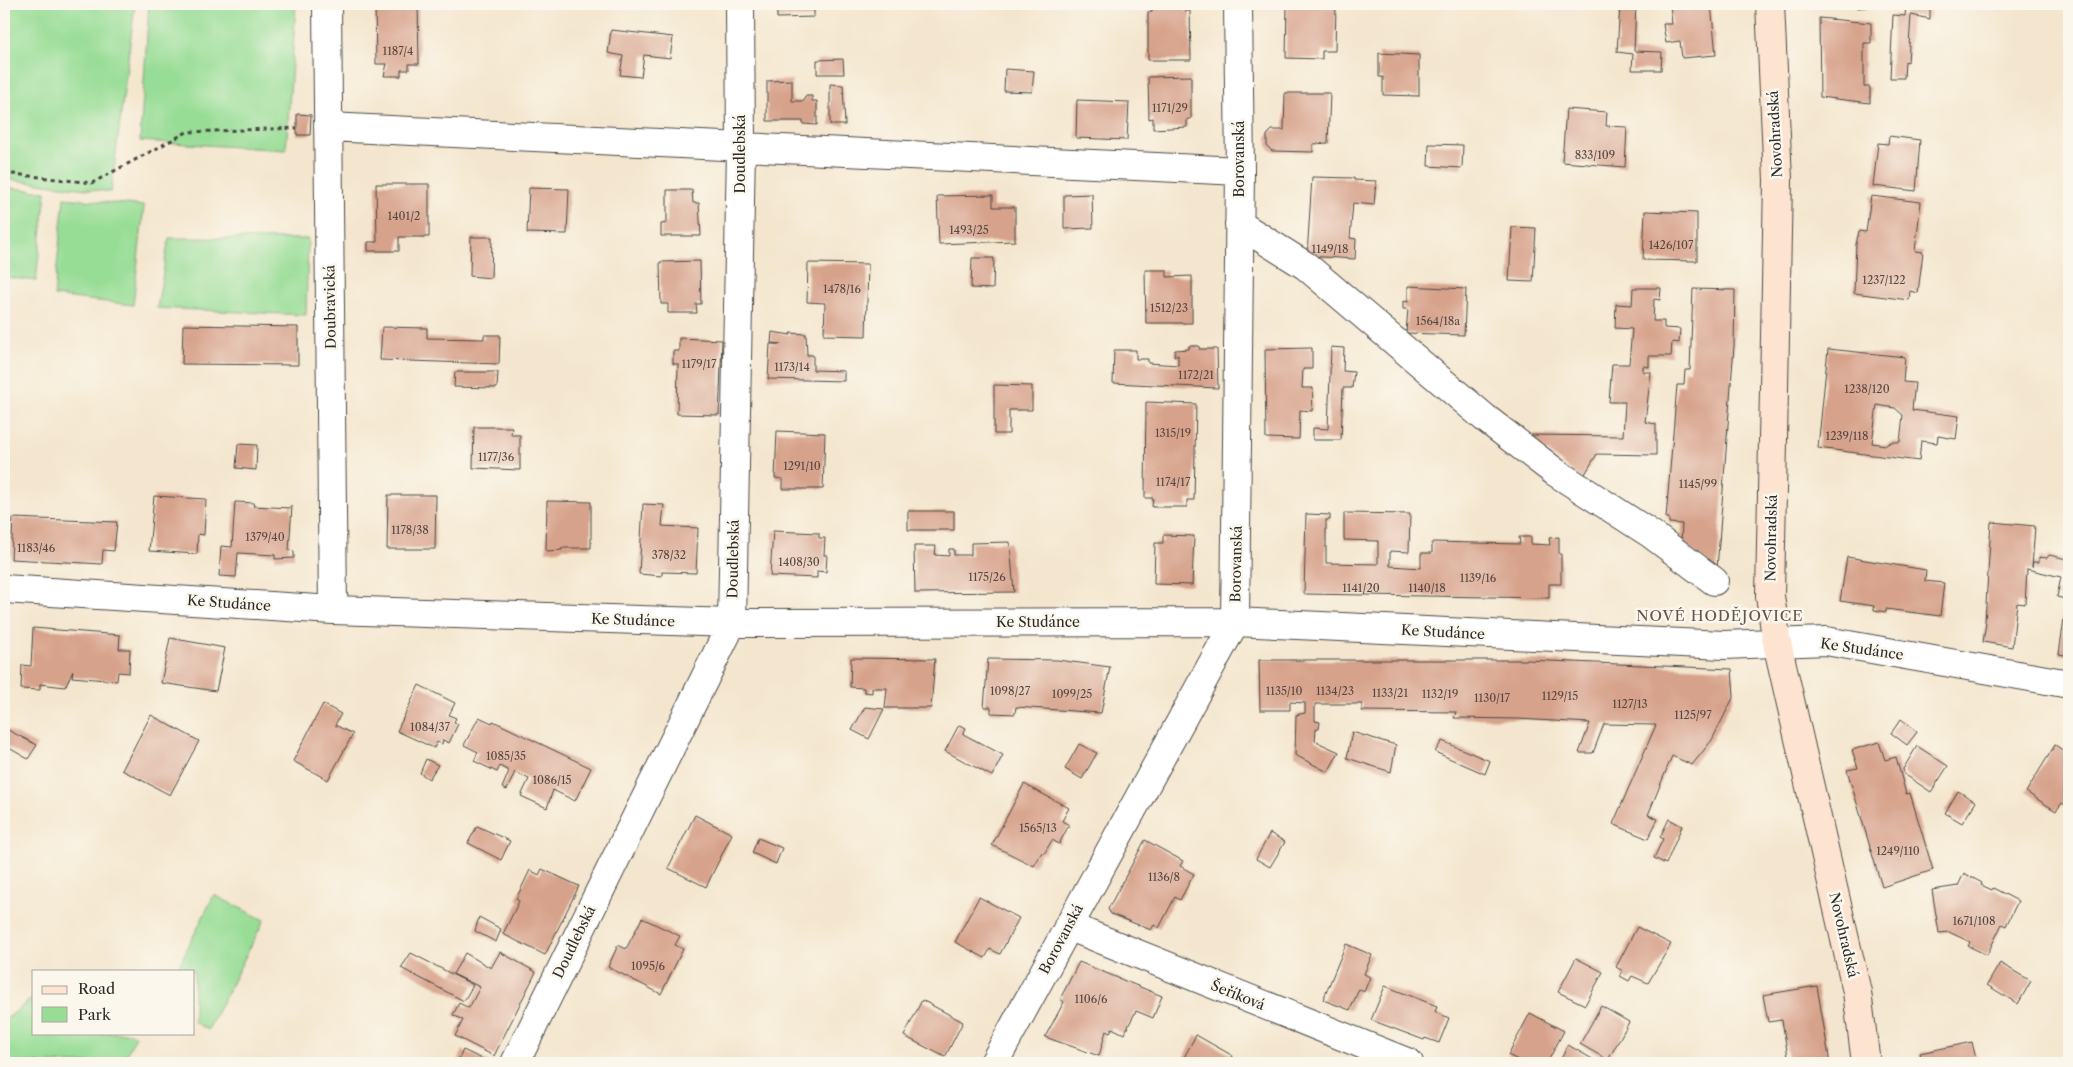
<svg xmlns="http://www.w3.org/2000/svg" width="2073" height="1067" viewBox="0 0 2073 1067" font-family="'Libre Caslon Text',serif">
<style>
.green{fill:#98dd96;stroke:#628460}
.building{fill:#d7a28b;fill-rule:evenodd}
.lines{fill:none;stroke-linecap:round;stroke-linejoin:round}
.minor-casing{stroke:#494743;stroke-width:30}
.secondary-casing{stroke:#494743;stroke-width:30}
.path{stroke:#494743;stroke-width:3;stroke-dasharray:4 4;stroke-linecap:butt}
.minor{stroke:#fff;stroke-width:28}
.secondary{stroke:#fde4d1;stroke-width:28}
.labels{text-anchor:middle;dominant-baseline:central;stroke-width:5;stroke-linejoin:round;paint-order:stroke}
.number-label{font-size:11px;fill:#564943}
.street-label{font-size:14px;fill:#2b2b2b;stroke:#fbf7ec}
.neighbourhood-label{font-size:15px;letter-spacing:1px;fill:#67554d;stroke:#fbf7ec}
</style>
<rect width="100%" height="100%" fill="#fbf7ec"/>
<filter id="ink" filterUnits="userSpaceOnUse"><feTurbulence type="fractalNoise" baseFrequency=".02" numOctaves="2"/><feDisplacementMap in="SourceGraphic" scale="10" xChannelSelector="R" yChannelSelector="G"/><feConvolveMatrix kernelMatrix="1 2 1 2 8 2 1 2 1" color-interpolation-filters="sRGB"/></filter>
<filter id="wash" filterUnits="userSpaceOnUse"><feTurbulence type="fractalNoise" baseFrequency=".0096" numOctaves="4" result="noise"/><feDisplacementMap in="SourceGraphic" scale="20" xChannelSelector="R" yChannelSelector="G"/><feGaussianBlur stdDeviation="1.12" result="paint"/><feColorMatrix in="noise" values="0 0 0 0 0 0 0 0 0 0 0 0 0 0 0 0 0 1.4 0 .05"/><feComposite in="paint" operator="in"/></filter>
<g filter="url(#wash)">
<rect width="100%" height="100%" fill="#f4e6ce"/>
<path class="green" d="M4 4H135L111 192 4 179Z
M149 4H296L286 150 140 141Z
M4 187 46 192 36 281 4 277Z
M64 198 144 206 133 305 54 296Z
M169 238 308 239 306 315 157 308Z
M214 895 264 920 208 1030 194 1022V971H176Z
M31 999 34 1000V1033H130L136 1036 122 1063H4V1021Z"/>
<g id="blocks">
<path class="building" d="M375 4H418L419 64H409V70H401V76H384L387 64H376Z
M767 4H814V17L777 18V9H767Z
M1152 4H1184L1185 11H1190L1191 60H1148V12H1152Z
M1287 4H1336L1335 51H1322V59L1286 58Z
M1620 4H1636L1634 51 1662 52 1661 70H1632L1633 54 1617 52Z
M1670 4H1711L1716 55 1682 58 1680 41 1666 43 1663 24H1672Z
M1857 4H1868V7L1857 8Z
M1906 4 1930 6V19L1911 15 1908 62 1905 61 1904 78H1890L1893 15 1905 16Z
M1819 18 1871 23V43H1864V87H1870V103L1820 97Z
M611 30 673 37 670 58 644 55 641 77 620 75 623 56 608 53Z
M1379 53 1419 55V96L1383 95V77H1379Z
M843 59 844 74H817V60Z
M1005 69 1034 71 1032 92 1004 91Z
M1191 76V119H1187V127L1153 129V118L1149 119 1148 77Z
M792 80V101H804L805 96H812V101H817V125L803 124V121H767V81Z
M830 84 843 85 845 125H830Z
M1285 93H1330L1328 143 1313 144V152L1272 151 1267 146V135L1272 130H1284Z
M1077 100 1129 102 1127 140 1076 138Z
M1566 109 1607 112 1606 126 1627 127 1625 167 1562 162Z
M297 114 311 115 310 135H297Z
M1889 136 1920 140 1916 191 1873 186 1878 143 1888 144Z
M1429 144 1463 145 1462 168 1428 166Z
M1312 177 1354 178V180L1376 181 1374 205 1353 203 1350 238 1356 239 1355 259 1307 256Z
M376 184H429V237H399V251H368V242H377Z
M529 188 569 189 567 234 527 233Z
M667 190H692L693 203H699L701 236H661V224L667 223Z
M1092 194 1093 228 1064 229V195Z
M993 195V207H1015V241L939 244 937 196Z
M1871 196 1921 202 1915 251 1923 252 1918 293 1910 291 1909 300 1854 293 1856 244 1859 231 1866 232Z
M1645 211 1697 213V261L1643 260Z
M1512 227 1536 228 1533 282 1509 281Z
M471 237H492L491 278 470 276Z
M972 258H994L993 289 971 288Z
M700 261 701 304H696L697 313H668V304H661L660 262Z
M808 263 868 264 866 336 824 335 825 303 807 302Z
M1145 270H1167V277L1192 276V323H1146Z
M1408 286 1466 289 1464 335 1406 333 1408 309H1403V301L1408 302Z
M1633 288H1661L1660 300 1654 299 1653 321H1664V328L1680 329 1679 343 1672 342 1671 356H1649V367L1643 366V372H1651L1645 422 1656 424V455L1597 454 1582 479 1526 435 1623 436 1625 402H1609L1612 364H1629L1632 329 1615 328 1616 304 1632 305Z
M1693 289 1735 290 1734 346 1717 569 1681 543 1682 524 1669 523V518H1666L1677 385H1684L1685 370H1690Z
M183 325 298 327V365L182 364Z
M382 327 427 328V338L484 339V335H500L499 364 380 360Z
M772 332 791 335 790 333 806 334 807 355H813V370L844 371V381L768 379 770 344H781L771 343Z
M679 338 722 340 719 415 677 414 678 364H673V351H679Z
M1189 346H1199V349H1217L1218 388 1113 383 1114 350H1136V359H1148V363L1178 365V355L1174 356 1175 350 1189 349Z
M1331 347 1344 348 1343 371 1354 372 1352 388H1343L1341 440H1313V428L1328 429Z
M1312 348V369H1303L1302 388H1313L1312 411 1300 410 1299 439 1266 438 1265 349Z
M1828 349 1905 357 1903 382 1915 383 1912 410 1959 416 1956 439 1938 436 1937 443 1921 441 1919 461 1818 448ZM1877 405 1895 408 1903 415 1900 442H1891L1886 445 1872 443Z
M455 372H498L497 388 454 387Z
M994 385 1032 386V410H1009V434H994Z
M1146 402 1196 404 1194 500H1187V507H1152L1153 498H1145Z
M474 427H512L511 435H520V470L473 468Z
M777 431 825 433 823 489H783V479L775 478Z
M238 444 257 445 256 470 236 468Z
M388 495H436L435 549H387Z
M154 496 206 499 204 535 198 534 197 554 149 551Z
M547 501 591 502V548H562V550L546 551Z
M235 502 254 503 253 506 290 508V506H292L289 550 294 551V558L275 559V555L238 553 236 577 219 576 221 546 232 547Z
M643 504 664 505 662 526 698 528 696 573 662 572V576L639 574Z
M908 511H954V530H908Z
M1344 513 1410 514 1409 552 1390 551V566L1421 568V553H1432V542L1520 544 1519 537H1531V544L1550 545 1549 538 1559 537V554H1561V584H1549V598L1304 594 1306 514 1330 515V520H1326V563L1378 564V541L1344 540Z
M13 518 117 522 114 551 103 550 102 564 11 559Z
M1991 522 2035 526 2032 567 2033 562H2039V557L2047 558 2049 555 2067 559 2069 550V600L2057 597 2061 577 2027 569 2025 604 2017 603 2012 647 1983 642 1986 623 1985 622Z
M773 531 819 533V538H825L824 555H827L826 572 817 571V578L770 576Z
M1163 535 1194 536 1192 585 1154 584 1155 543H1163Z
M1010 542 1014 592 915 593 914 546H936L935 555 949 556V549H954V555H971V543Z
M1847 557 1926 570 1925 581 1944 583 1940 616 1886 609V612L1874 610V606L1840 601Z
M2065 611 2069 612V656L2059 654Z
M33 628 120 635 119 649H130L129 673 118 672 117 681 72 677 73 671 65 687 40 684V690L21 689 22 665 31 666Z
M170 638 225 648 216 691 161 683Z
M851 658 935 659 931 708H885L887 688H872V693L864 692V688L850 687Z
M988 659 1057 660 1110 667 1101 713 1016 707 1015 714 991 713V707H984Z
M1259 660H1527L1732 669 1734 696 1712 740 1692 765 1672 756 1648 815 1658 819 1648 839 1613 824 1656 725 1604 724 1593 753H1579L1590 723 1518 719 1454 718 1456 712 1362 711V704H1315V721L1320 722 1319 728 1316 729 1315 741 1339 752 1328 772 1295 755 1296 715 1305 713V703L1290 702V710H1260Z
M419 685 455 703 449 715 456 718 454 722 458 724 449 743 443 740 442 744 437 742 434 748 397 731Z
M323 704 341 714 335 725 353 734 328 780 293 761Z
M865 707 884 709 869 739 852 730Z
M151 715 199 741 170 795 122 770Z
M479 717 492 723 493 721 591 768 575 801 553 790 547 808 521 796 529 779 515 772 507 790 502 788 509 771 500 766 497 772 474 761 478 752 464 745Z
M1901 719 1917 732 1907 745 1891 733Z
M959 725 966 728 963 734 1003 755 992 776 945 751Z
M6 729 37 745 28 759 4 745V734Z
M1352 732 1396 745 1391 772 1347 758Z
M1442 741 1490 761 1485 774 1435 752Z
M1879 742 1885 760 1896 757 1906 794 1910 793 1933 870 1882 887 1847 770 1858 768 1852 750Z
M1079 744 1097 753 1082 779 1065 769Z
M2055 745 2069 754V808L2062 803 2056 811 2026 792Z
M1917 746 1948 766 1931 792 1904 774 1903 769Z
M426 759 438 765 429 779 420 773Z
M1024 784 1069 808 1062 821 1069 825 1059 844 1052 840 1044 854 1042 852 1034 866 992 845Z
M1958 791 1976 802 1962 823 1945 813Z
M695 815 732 834 706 887 668 868Z
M1669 819 1682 826 1666 864 1654 858 1663 839 1660 837Z
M477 826 510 841 501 860 468 843Z
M1270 833 1285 842 1270 867 1256 859Z
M758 838 782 848 776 864 752 853Z
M1145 840 1183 861 1180 866 1194 874 1180 900 1175 897 1159 928 1154 925 1151 930 1111 914 1108 909Z
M542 869 579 886 545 955 503 934 519 901 516 899 530 870 539 875Z
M1964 873 1982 883 1981 885 1992 890 1993 888 2018 901 2006 926 2002 924 1987 955 1968 946 1970 942 1949 932 1939 933 1932 890 1958 886Z
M979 897 1019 918 1000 954 990 949 985 958 955 942Z
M479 917 501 929 496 942 475 931Z
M642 918 680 936 675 945 683 949 661 994 608 967 618 945 626 949Z
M1637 927 1671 944 1648 983 1632 976 1629 981 1620 976 1623 971 1616 967Z
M1346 944 1372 955 1364 974 1370 977 1364 992 1359 989 1350 1010 1323 1000Z
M500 952 536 972 494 1056 455 1036 463 1020 453 1015 459 1003 469 1008 480 987 453 974 465 953 491 968Z
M411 953 473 985 464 1001 401 968Z
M1576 958 1603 972 1585 1005 1558 992Z
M1079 962 1162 996 1153 1018 1136 1011 1124 1034 1112 1028 1110 1033 1106 1031 1099 1056 1045 1037 1064 1002 1060 999Z
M2000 963 2031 981 2018 1004 1987 985Z
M1385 986 1437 1006 1435 1012 1449 1018 1439 1043 1425 1038 1424 1040 1371 1020Z
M1817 986 1830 1063H1789L1782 1020 1768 1022 1763 995Z
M922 1000 963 1022 945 1057 904 1036Z
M1601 1006 1629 1022 1608 1060 1580 1044Z
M1530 1013 1564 1031 1547 1063H1524L1508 1055Z
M1196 1035 1233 1056 1229 1063H1181Z
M1972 1042 1977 1063H1922L1920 1053Z
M1568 1045 1596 1061 1595 1063H1559Z
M463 1050 491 1063H457Z"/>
</g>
</g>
<g filter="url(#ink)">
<use href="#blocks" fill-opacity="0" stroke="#494743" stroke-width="1"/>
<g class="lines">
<g class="minor-casing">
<path id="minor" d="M327 4 333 610
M328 127 1240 171
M1239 224 1306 266 1485 418 1555 472 1651 534 1714 581
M4 589 333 610 732 623 1235 622 1724 645 1826 641 2069 684
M1068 926 1409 1063
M515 1063 732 623 741 148 740 4
M994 1063 1235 622 1240 171 1238 4"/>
</g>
<g class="secondary-casing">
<path id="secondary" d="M1770 4 1778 180 1770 596 1777 643 1857 992 1866 1063"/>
</g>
<path class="path" d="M4 173 92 183 187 132 297 128"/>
<use href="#minor" class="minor"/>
<use href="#secondary" class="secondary"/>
</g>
</g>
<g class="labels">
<g class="number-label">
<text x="398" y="51">1187/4</text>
<text x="1170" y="108">1171/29</text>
<text x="1595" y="155">833/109</text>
<text x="404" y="216">1401/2</text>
<text x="969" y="230">1493/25</text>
<text x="1671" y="245">1426/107</text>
<text x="1330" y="249">1149/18</text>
<text x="1884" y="280">1237/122</text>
<text x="842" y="289">1478/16</text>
<text x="1169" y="308">1512/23</text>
<text x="1438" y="321">1564/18a</text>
<text x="699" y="364">1179/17</text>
<text x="792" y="367">1173/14</text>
<text x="1196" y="375">1172/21</text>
<text x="1867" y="389">1238/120</text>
<text x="1173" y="433">1315/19</text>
<text x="1847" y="436">1239/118</text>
<text x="496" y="457">1177/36</text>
<text x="802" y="466">1291/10</text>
<text x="1173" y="482">1174/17</text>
<text x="1698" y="484">1145/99</text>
<text x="410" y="530">1178/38</text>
<text x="265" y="537">1379/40</text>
<text x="36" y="548">1183/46</text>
<text x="669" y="555">378/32</text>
<text x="799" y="562">1408/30</text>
<text x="987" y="577">1175/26</text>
<text x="1478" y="578">1139/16</text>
<text x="1361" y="588">1141/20</text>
<text x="1427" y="588">1140/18</text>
<text x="1010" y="691">1098/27</text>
<text x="1284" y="691">1135/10</text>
<text x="1335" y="691">1134/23</text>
<text x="1390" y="693">1133/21</text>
<text x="1072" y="694">1099/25</text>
<text x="1440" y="694">1132/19</text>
<text x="1560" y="696">1129/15</text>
<text x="1492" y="698">1130/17</text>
<text x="1630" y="704">1127/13</text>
<text x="1693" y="715">1125/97</text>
<text x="430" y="727">1084/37</text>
<text x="506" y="756">1085/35</text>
<text x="552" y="780">1086/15</text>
<text x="1038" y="828">1565/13</text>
<text x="1898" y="851">1249/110</text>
<text x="1164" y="877">1136/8</text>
<text x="1974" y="921">1671/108</text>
<text x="648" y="966">1095/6</text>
<text x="1091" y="999">1106/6</text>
</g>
<g class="street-label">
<text transform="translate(1775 134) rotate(-93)">Novohradská</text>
<text transform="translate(740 154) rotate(-90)">Doudlebská</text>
<text transform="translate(1239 159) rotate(-90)">Borovanská</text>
<text transform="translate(330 307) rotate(-91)">Doubravická</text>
<text transform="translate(1771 538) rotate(-89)">Novohradská</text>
<text transform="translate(733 559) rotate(-89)">Doudlebská</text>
<text transform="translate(1236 564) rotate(-89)">Borovanská</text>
<text transform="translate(229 603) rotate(4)">Ke Studánce</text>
<text transform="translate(633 620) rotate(2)">Ke Studánce</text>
<text x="1038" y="622">Ke Studánce</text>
<text transform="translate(1443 632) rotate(3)">Ke Studánce</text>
<text transform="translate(1862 649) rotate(8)">Ke Studánce</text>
<text transform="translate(1844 935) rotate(77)">Novohradská</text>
<text transform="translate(1061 939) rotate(-62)">Borovanská</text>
<text transform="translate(574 942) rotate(-64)">Doudlebská</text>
<text transform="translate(1238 995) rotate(22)">Šeříková</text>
</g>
<g class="neighbourhood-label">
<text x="1720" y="615">NOVÉ HODĚJOVICE</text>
</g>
</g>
<rect width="2073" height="1067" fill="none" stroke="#fbf7ec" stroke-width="20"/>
<rect x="32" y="970" width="162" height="65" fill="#fbf7ec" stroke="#a8a59f"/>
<rect x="42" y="986" width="25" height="8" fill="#fde4d1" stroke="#a8a59f"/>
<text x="78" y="994" font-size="15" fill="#2b2b2b">Road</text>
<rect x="42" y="1007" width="25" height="15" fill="#98dd96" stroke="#a8a59f"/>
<text x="78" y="1020" font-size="15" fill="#2b2b2b">Park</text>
</svg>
